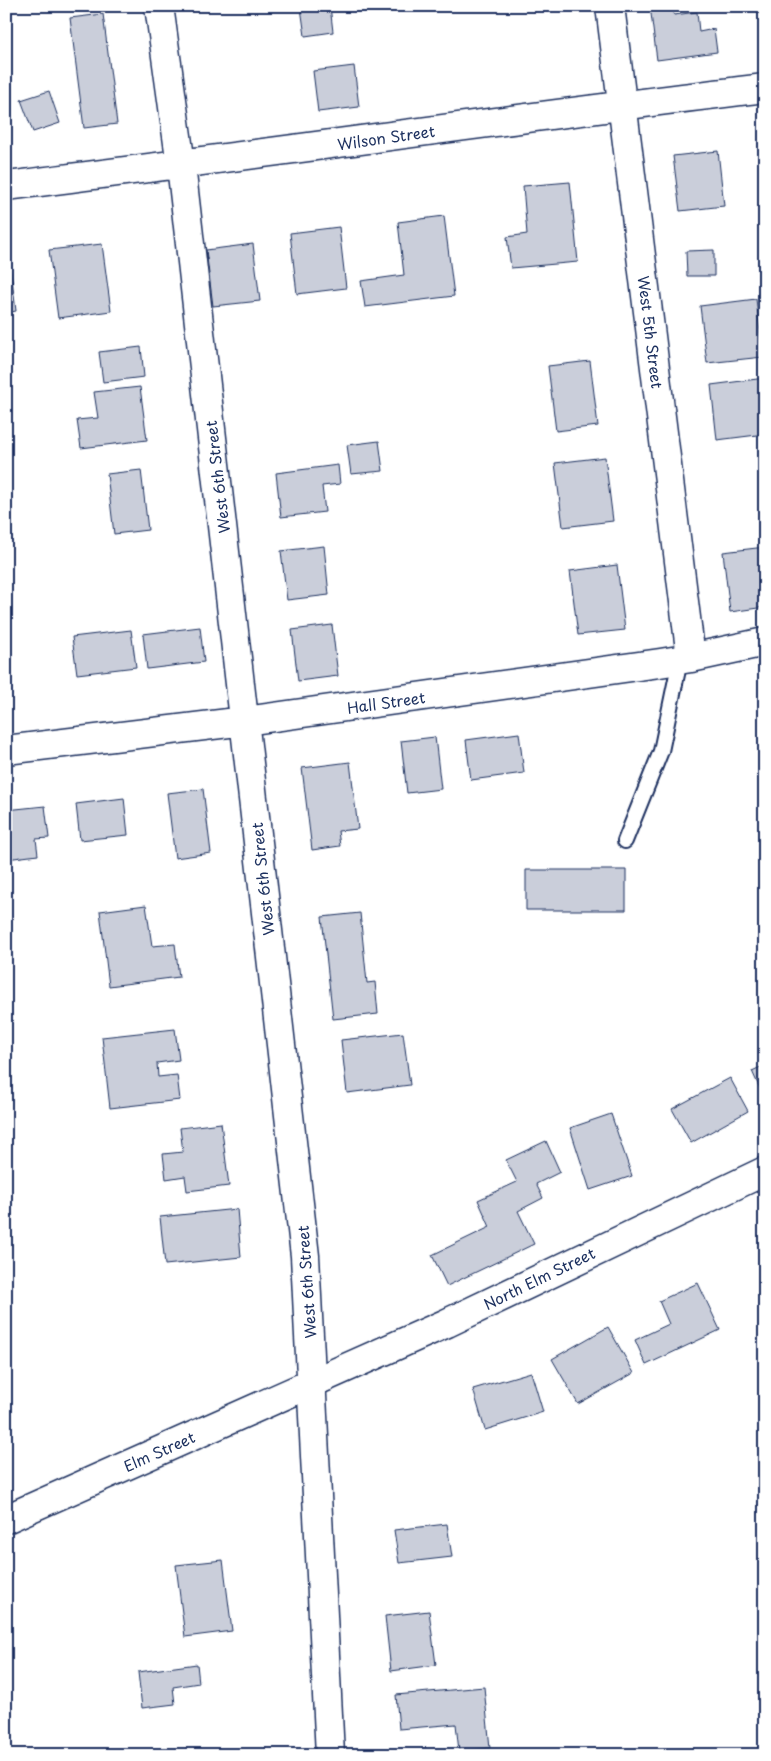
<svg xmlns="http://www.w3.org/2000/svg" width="771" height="1761" viewBox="0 0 771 1761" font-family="'Playpen Sans',sans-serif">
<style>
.building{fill:#caceda;stroke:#1b2f5e}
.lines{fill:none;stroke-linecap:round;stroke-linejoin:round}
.service-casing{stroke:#1b2f5e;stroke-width:18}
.minor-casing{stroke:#1b2f5e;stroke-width:31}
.tertiary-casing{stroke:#1b2f5e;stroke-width:31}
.service{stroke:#fff;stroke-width:14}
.minor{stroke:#fff;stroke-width:28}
.tertiary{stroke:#fff;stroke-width:28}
.labels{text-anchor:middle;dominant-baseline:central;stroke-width:5;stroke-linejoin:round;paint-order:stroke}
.street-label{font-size:15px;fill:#1b2f5e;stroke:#fff}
</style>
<rect width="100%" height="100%" fill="#fff"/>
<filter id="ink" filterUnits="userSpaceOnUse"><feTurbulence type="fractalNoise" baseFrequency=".02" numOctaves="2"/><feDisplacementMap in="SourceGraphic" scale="10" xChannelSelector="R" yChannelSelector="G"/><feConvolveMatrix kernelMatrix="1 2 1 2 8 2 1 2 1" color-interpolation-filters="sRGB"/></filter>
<g filter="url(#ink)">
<path class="building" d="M314 6H330L333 32 305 36 301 8Z
M650 6H673L674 15 697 12 699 32 714 29 717 52 657 60Z
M103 14 117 124 84 128 70 18Z
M354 66 359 107 318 112 313 71Z
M49 91 60 123 33 132 21 100Z
M718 151 724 206 680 211 673 156Z
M570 182 578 262 511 268 507 237 527 234 523 186Z
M444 216 454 296 365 307 361 281 404 275 398 222Z
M339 227 346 288 297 294 290 233Z
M102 244 111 311 58 318 49 250Z
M253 244 260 301 213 306 206 250Z
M6 248H8L16 311 6 313Z
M714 250V276H687L686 251Z
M756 299 763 357 707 363 700 306Z
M141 347 144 377 103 382 99 352Z
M590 361 598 426 556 431 548 366Z
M765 378V434L717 440 711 385Z
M140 387 147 440 81 448 77 420 98 418 94 392Z
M379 441 383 471 351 474 347 445Z
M605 457 613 521 563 527 555 463Z
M338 465 340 484 322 486 325 512 281 517 276 473Z
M141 470 148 530 114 534 107 474Z
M324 546 329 595 287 600 281 551Z
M765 547V607L730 612 723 552Z
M617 565 625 630 578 635 570 571Z
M332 625 338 676 298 681 292 630Z
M200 627 204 662 147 669 143 634Z
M131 630 136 667 77 674 72 637Z
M519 733 524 773 471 780 466 740Z
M435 737 441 789 407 793 401 741Z
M350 762 358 829 338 831 340 846 312 850 302 768Z
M203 789 211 853 175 858 167 793Z
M124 798 128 835 80 840 76 804Z
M45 806 49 838 36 839 38 855 6 859V810Z
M526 870H626V910H526Z
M146 905 152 946 175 944 179 977 109 986 100 911Z
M360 913 367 983 375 982 378 1014 333 1019 322 917Z
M175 1029 179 1060 157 1063 158 1077 177 1075 180 1100 110 1108 102 1037Z
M403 1033 410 1085 347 1093 341 1040Z
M765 1065V1100L752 1071Z
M730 1078 748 1111 691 1143 672 1109Z
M611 1114 632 1176 590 1190 570 1128Z
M221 1123 229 1186 187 1191 185 1176 166 1179 163 1154 183 1152 180 1128Z
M546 1141 560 1172 536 1184 543 1198 518 1211 534 1244 447 1286 432 1255 490 1227 478 1200 517 1182 506 1160Z
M237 1209 241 1257 165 1265 160 1217Z
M698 1283 720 1330 646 1365 635 1340 669 1324 659 1301Z
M608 1327 634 1373 578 1404 552 1359Z
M531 1372 543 1412 485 1430 473 1389Z
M447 1524 452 1557 399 1563 394 1530Z
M223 1560 232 1631 185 1637 176 1565Z
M429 1611 436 1665 391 1671 385 1616Z
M197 1664 199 1683 173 1687 175 1704 142 1708 138 1672Z
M484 1687 490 1748 459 1751 456 1724 399 1729 396 1695Z"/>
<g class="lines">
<g class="service-casing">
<path id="service" d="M625 841 661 751 680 660"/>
</g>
<g class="minor-casing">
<path id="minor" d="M159 6 181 165 305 1256 330 1755
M610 6 691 658
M6 186C259 155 512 118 765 88
M6 750 245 721 660 663 691 658 765 642"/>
</g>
<g class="tertiary-casing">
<path id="tertiary" d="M6 1519 447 1323 765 1171"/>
</g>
<use href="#service" class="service"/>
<use href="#minor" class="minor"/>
<use href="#tertiary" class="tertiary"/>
</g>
</g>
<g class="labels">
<g class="street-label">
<text transform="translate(386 137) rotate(-8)">Wilson Street</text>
<text transform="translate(651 332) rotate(83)">West 5th Street</text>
<text transform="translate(217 477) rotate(-97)">West 6th Street</text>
<text transform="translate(386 702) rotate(-8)">Hall Street</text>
<text transform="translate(262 879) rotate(-96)">West 6th Street</text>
<text transform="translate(539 1278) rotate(-26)">North Elm Street</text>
<text transform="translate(306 1282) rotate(-94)">West 6th Street</text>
<text transform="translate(159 1451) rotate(-24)">Elm Street</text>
</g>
</g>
<rect width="771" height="1761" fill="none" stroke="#fff" stroke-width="25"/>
<rect x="12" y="12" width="746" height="1736" fill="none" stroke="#1b2f5e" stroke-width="2" filter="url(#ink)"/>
</svg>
